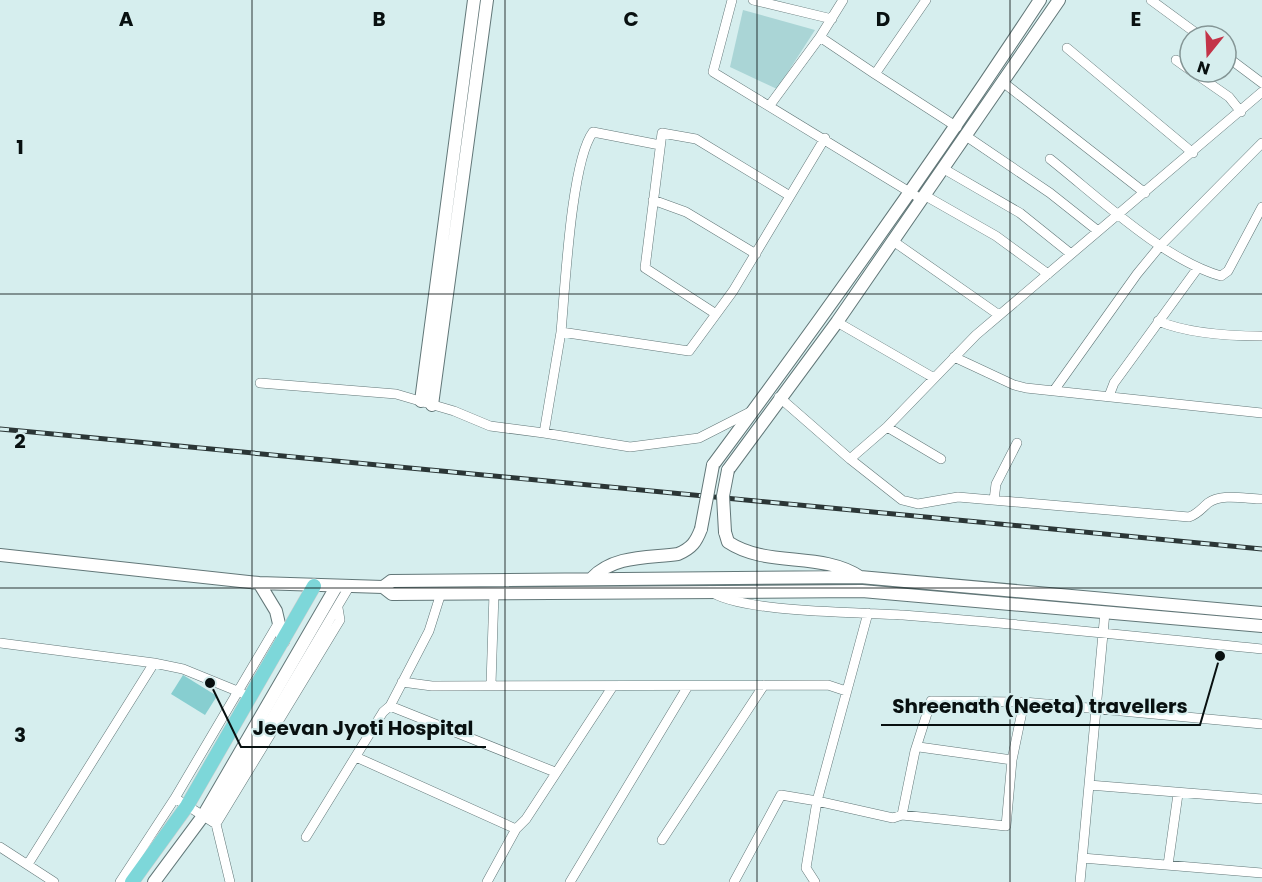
<svg xmlns="http://www.w3.org/2000/svg" width="1262" height="882" viewBox="0 0 1262 882" font-family="Poppins,sans-serif">
<style>
.green{fill:#aad5d6}
.building{fill:#87ced0}
.lines{fill:none;stroke-linecap:round;stroke-linejoin:round}
.street-casing{stroke:#627778;stroke-width:10}
.secondary-casing{stroke:#627778;stroke-width:14}
.primary-casing{stroke:#cecfcf;stroke-width:15}
.street{stroke:#fff;stroke-width:9}
.secondary{stroke:#fff;stroke-width:12}
.primary{stroke:#7dd7d9;stroke-width:14}
.rail-casing{stroke:#2b3636;stroke-width:5}
.rail{stroke:#d6eeee;stroke-width:3;stroke-dasharray:9;stroke-linecap:butt}
.secondary-bridge-casing{stroke:#627778;stroke-width:14;stroke-linecap:butt}
.secondary-bridge{stroke:#fff;stroke-width:12}
.grid{fill:none;stroke:#081010;stroke-width:1.5;stroke-opacity:0.55}
.grid-label{font-size:20px;text-anchor:middle;font-weight:bold;fill:#081010;stroke:#d6eeee;stroke-width:4.5;stroke-linejoin:round;paint-order:stroke}
.leader{fill:none;stroke:#081010;stroke-width:2}
.callout-dot{fill:#081010;stroke:#d6eeee;stroke-width:2}
.callout-label{font-size:20px;text-anchor:middle;font-weight:bold;fill:#081010;stroke:#d6eeee;stroke-width:4.5;stroke-linejoin:round;paint-order:stroke}
</style>
<rect width="100%" height="100%" fill="#d6eeee"/>
<path class="green" d="M743 10 815 30 777 89 730 67Z"/>
<path class="building" d="M183 675 217 696 205 715 171 694Z"/>
<g class="lines">
<g class="street-casing">
<path id="street" d="M732 0 713 72 921 199
M753 0 832 19
M926 0 875 74 957 127
M1151 0 1200 36
M820 37 843 0
M1067 48 1193 153
M1226 56 1262 83
M1176 60 1190 70
M1193 72 1229 97 1241 112
M1004 83 1145 193
M770 105 820 37 875 74
M966 136 1050 193 1098 231
M1050 159C1098 197 1164 260 1221 276L1228 271 1262 207
M944 169 1020 213 1071 254
M924 195 996 236 1048 274
M653 200 686 212 756 254
M893 241 999 315
M716 314 645 268 662 133 696 139 790 196
M1158 321C1189 334 1229 336 1262 336
M837 322 934 378
M561 332C565 290 571 161 593 132L660 145
M954 357 1014 385 1026 388 1262 413
M260 383 396 394 454 411 490 426 544 433
M1055 389 1137 274 1160 246 1262 143
M1109 396 1114 383 1197 269
M779 397 850 459 887 427 976 335 1262 92
M750 412 699 438 630 447 544 433 561 332 689 351 733 291 825 138
M887 427 941 459
M850 459 902 500 918 504 958 497 1189 517C1198 514 1201 509 1208 503 1222 493 1246 499 1262 499
M994 500 996 484 1017 443
M710 591C740 613 860 612 903 615 1023 624 1142 637 1262 649
M0 643 154 663 28 864
M154 663 183 669 242 693
M402 682 432 686 828 685 846 691
M491 684 494 593
M390 706 555 772
M919 747 1012 760
M356 757 516 829
M1089 785 1262 799
M175 798 216 824 230 882
M902 815 915 751 931 701 1024 702 1262 724
M211 820 349 587
M216 824 340 620 338 608
M306 837 383 712 390 706 429 631 441 593
M662 840 764 685
M0 847 54 882
M1082 858 1262 873
M1168 865 1178 794
M120 882 175 798 279 622
M487 882 516 829 526 819 613 686
M570 882 688 686
M734 882 781 795 817 801 868 613
M815 882 806 868 817 801 893 818 902 815 1006 826 1012 760 1024 702
M1080 882 1105 612"/>
</g>
<g class="secondary-casing">
<path id="secondary" d="M421 401 474 0
M432 405 487 0
M713 465C826 313 936 158 1040 0
M728 470 837 322 1059 0
M725 532 728 542C767 568 821 551 860 577
M0 555 259 583 383 587 392 594 862 591 1262 626
M592 578C614 555 648 558 678 554 692 548 696 542 701 529
M259 583 276 611 283 641
M383 587 391 581 860 577 1262 613
M154 882 203 816 336 587"/>
</g>
<g class="primary-casing">
<path id="primary" d="M132 882 187 806 314 586"/>
</g>
<use href="#street" class="street"/>
<use href="#secondary" class="secondary"/>
<use href="#primary" class="primary"/>
<g class="rail-casing">
<path id="rail" d="M0 429 1262 549"/>
</g>
<use href="#rail" class="rail"/>
<g class="secondary-bridge-casing">
<path id="secondary-bridge" d="M701 529 713 465
M725 532 723 496 728 470"/>
</g>
<use href="#secondary-bridge" class="secondary-bridge"/>
</g>
<path class="grid" d="M252 0V882M505 0V882M757 0V882M1010 0V882M0 294H1262M0 588H1262"/>
<g class="grid-label">
<text x="126" y="26">A</text>
<text x="379" y="26">B</text>
<text x="631" y="26">C</text>
<text x="883" y="26">D</text>
<text x="1136" y="26">E</text>
<text x="20" y="154">1</text>
<text x="20" y="448">2</text>
<text x="20" y="742">3</text>
</g>
<path class="leader" d="M1220 656L1200 725H881M210 683L241 747H486"/>
<g class="callout-dot">
<circle cx="1220" cy="656" r="6"/>
<circle cx="210" cy="683" r="6"/>
</g>
<g class="callout-label">
<text x="1040" y="713">Shreenath (Neeta) travellers</text>
<text x="363" y="735">Jeevan Jyoti Hospital</text>
</g>
<g transform="translate(1208 54) rotate(198)"><circle r="28" fill="#d6eeee" stroke="#849595" stroke-width="1.5"/>
<path d="M0-4.5L10 22L0 15L-10 22Z" fill="#c33348"/>
<text y="-9" font-size="16" font-weight="bold" text-anchor="middle" fill="#081010">N</text>
</g>
</svg>
